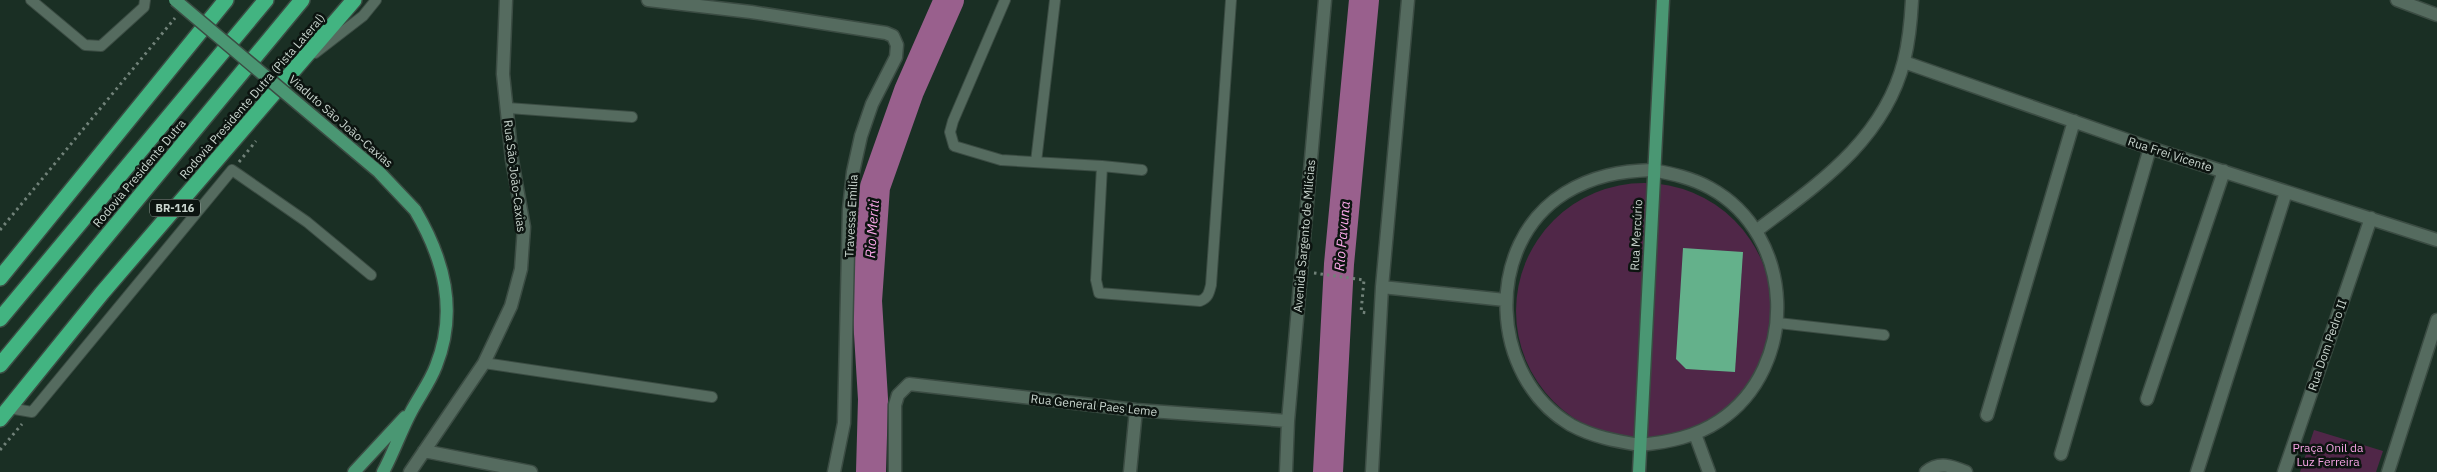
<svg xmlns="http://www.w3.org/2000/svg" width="2437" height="472" viewBox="0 0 2437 472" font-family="'IBM Plex Sans',sans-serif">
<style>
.green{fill:#502748}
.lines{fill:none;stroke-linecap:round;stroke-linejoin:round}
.river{stroke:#99608d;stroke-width:30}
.building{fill:#64b18b}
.lane-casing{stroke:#3b4c43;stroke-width:12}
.street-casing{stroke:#3b4c43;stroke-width:15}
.secondary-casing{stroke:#3b4c43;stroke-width:15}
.primary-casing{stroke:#3b4c43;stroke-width:15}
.highway-casing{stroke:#3b4c43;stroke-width:18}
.path{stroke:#718279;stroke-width:3;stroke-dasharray:2.5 4;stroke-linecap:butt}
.lane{stroke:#556b5f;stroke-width:10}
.street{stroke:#556b5f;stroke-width:12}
.secondary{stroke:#556b5f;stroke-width:12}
.primary{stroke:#4a9773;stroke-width:12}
.highway{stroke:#42b481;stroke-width:15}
.primary-bridge-casing{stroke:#3b4c43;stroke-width:15;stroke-linecap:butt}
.primary-bridge{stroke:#4a9773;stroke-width:12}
.labels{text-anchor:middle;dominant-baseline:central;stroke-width:5;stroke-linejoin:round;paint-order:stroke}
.shield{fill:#0c1410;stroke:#909b95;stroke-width:1}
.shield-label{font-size:11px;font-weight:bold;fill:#c9d5ce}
.street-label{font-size:12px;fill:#c9d5ce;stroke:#0c1410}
.park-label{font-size:12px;fill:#f4a2e2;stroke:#0c1410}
.water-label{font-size:14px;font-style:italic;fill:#faa7e8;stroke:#0c1410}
</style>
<rect width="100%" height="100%" fill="#1a2f24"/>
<path class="green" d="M1516 311a128 128 0 1 1 256 0a128 128 0 1 1-256 0Z
M2314 430 2383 451 2376 472H2300Z"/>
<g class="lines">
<path class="river" d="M871 472 873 399 867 301 875 187 909 91 949 0
M1328 472 1339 264 1364 0"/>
</g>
<path class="building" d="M1683 248 1743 252 1735 372 1686 369 1676 359Z"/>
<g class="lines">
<g class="lane-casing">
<path id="lane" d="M31 0 85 45 101 46 144 7 145 0
M1005 0 953 121 950 132 954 146 1001 160 1102 166 1096 280 1099 293 1200 301C1208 298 1209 293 1211 285L1231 0
M315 53 363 16 376 0
M507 108 632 117
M1036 162 1055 0
M1102 166 1142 170
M1778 323 1884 335
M484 363 712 397
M9 408 32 412 232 170 307 222 371 275"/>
</g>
<g class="street-casing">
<path id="street" d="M648 0 751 12 886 33 893 36 897 45 896 57 872 104 861 136 853 172 849 209 844 423 834 472
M1904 62 2150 148 2437 240
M1756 231C1818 184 1884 140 1904 61 1909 41 1911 20 1912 0
M1382 287 1505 300
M2147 399 2224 171
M1987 415 2074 121
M1640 445C1616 441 1593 437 1571 425 1489 377 1483 244 1565 193 1593 176 1620 171 1652 170
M424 451 531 472
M2061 454 2150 148
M410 472 484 363 511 306 521 269 524 227 512 160 503 74 506 0
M895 472V405L898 395 909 384 1136 410 1288 421
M1130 472 1136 410
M1286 472 1288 421 1325 0
M1372 472 1382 287 1408 0
M1926 472C1939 461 1952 466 1966 472
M2197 472 2286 192
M2284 472 2371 218
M2388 472 2437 320"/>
</g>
<g class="secondary-casing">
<path id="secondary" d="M2397 0 2437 15
M1695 434 1709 472
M1640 445C1669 442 1695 437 1719 421 1800 367 1796 235 1710 188 1692 178 1673 174 1652 170"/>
</g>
<g class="primary-casing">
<path id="primary" d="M354 472 405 417
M383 472C394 452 401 430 412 410 420 395 430 382 436 366 458 311 444 259 415 210
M1639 472 1663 0"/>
</g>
<g class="highway-casing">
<path id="highway" d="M0 278 226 0
M0 319 266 0
M0 365 302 0
M0 419 102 293 354 0"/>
</g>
<path class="path" d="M239 162 256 141
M0 230 175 18
M1314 273 1364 280 1361 312 1367 313
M0 450 22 424"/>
<use href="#lane" class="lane"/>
<use href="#street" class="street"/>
<use href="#secondary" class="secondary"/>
<use href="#primary" class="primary"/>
<use href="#highway" class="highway"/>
<g class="primary-bridge-casing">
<path id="primary-bridge" d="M175 0 379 172 415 210"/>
</g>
<use href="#primary-bridge" class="primary-bridge"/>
</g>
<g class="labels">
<rect class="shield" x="150" y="199.5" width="50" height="17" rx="4"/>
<g class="shield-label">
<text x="175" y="208">BR-116</text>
</g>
<g class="street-label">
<text transform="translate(252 96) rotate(-49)">Rodovia Presidente Dutra (Pista Lateral)</text>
<text transform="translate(341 121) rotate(41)">Viaduto São João-Caxias</text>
<text transform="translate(2170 154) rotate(18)">Rua Frei Vicente</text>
<text transform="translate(139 173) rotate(-50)">Rodovia Presidente Dutra</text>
<text transform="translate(515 176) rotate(83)">Rua São João-Caxias</text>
<text transform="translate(851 216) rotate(-87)">Travessa Emilia</text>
<text transform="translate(1636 235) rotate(-87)">Rua Mercúrio</text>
<text transform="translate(1304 236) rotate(-85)">Avenida Sargento de Milícias</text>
<text transform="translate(2327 345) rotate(-71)">Rua Dom Pedro II</text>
<text transform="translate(1094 405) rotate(6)">Rua General Paes Leme</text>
</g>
<g class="park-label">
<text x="2328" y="447">Praça Onil da<tspan x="2328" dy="14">Luz Ferreira</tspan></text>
</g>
<g class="water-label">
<text transform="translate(872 229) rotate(-86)">Rio Meriti</text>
<text transform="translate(1342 236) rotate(-85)">Rio Pavuna</text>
</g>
</g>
</svg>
